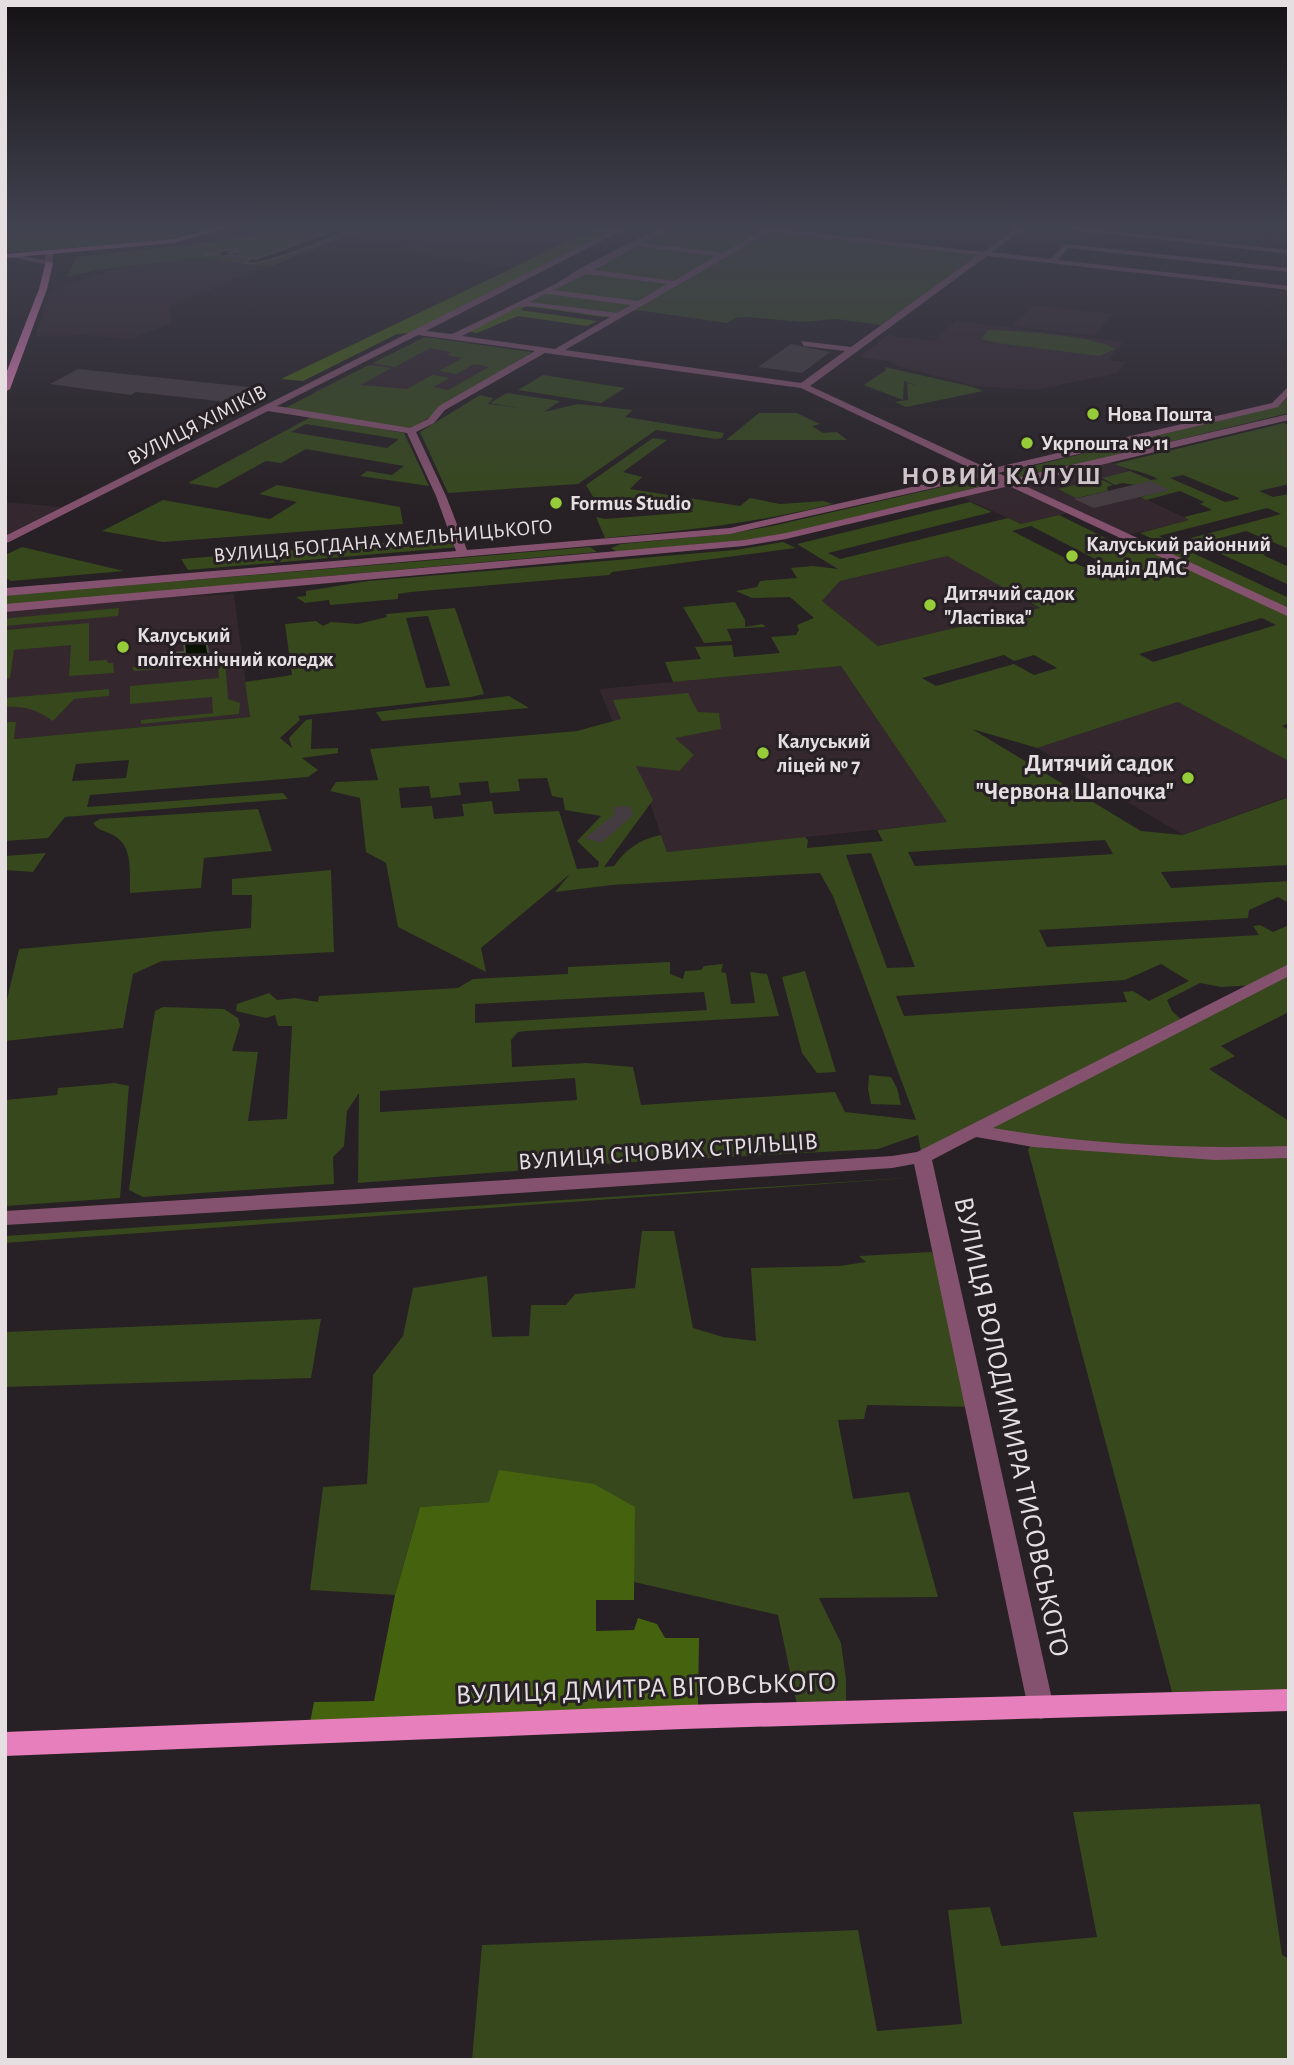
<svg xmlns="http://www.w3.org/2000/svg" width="1294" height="2065" viewBox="0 0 1294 2065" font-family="'Alegreya Sans',sans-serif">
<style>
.built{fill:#34272e}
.green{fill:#36481c;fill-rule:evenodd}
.forest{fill:#45620e}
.water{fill:#091200;stroke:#4b5044;stroke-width:2}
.building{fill:#453c41}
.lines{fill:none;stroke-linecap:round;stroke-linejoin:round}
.minor{fill:#84526e;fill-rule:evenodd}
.major{fill:#e77fbc;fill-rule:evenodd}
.poi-dot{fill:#96cc39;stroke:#272024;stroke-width:2.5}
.labels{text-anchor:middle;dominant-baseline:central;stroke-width:6;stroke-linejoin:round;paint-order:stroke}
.far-poi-label{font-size:21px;font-weight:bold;fill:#e5dfe2;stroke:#272024;text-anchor:start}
.far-street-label{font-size:21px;fill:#e5dfe2;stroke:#272024}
.poi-label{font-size:24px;font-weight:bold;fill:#e5dfe2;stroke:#272024;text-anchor:end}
.street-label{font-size:24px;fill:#e5dfe2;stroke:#272024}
.far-district-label{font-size:26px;font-weight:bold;letter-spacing:2px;fill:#cec4c9;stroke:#272024}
.near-street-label{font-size:28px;fill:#e5dfe2;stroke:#272024}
</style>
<rect width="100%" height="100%" fill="#272024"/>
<path class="built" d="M456 225H600L514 268 392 251Z
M188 259H213L265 267 169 306 171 323 131 339 84 335 35 337 50 293 116 268Z
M1033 306H1042L1113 314 1094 336 1012 326Z
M956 321 1123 342 1108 360 1126 362 1117 373 1035 390 975 386 898 366 892 362 859 357 888 335 933 341Z
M425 337 532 352 426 412 311 393Z
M1107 461 1130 471 1059 490 1099 507 1141 497 1190 520 1124 536 1072 512 1021 524 959 496Z
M5 502 62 507 5 536Z
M947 555 1041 609 878 646 822 601 840 581Z
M234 594 250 717 14 739 16 722H5V611L171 597Z
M841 666 948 822 667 852 639 772 628 759 599 689Z
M1178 702 1289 760V796L1183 835 1037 748Z"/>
<path class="green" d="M5 225H225L167 240 5 253Z
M312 225H374L269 267 213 259H188L97 270 67 277 76 257 190 245 283 229 297 231Z
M668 225H715L981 255 881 325 836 319 801 322 748 317 735 318 727 323 637 310 616 315 534 304 514 305Z
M988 330C1010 330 1102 337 1115 349L1100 356 997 343 982 339Z
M425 337 532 352 409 430 285 408 369 365 391 368 361 385 407 389 432 375 450 378 433 387 448 390 489 367 474 364 457 374 439 371 462 358 447 355 451 352 430 348 395 367 373 363Z
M885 367 973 387 983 391 906 407 895 402 908 400 907 383 916 385 904 381 903 400 864 385 886 370Z
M543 375 625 388 601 403 518 390Z
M507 393 560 401 544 412 578 404 633 410 625 417 724 433 722 438 716 439 656 430 578 484 448 493 420 432 480 395 493 398 488 404 519 408 490 403Z
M1289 396V413L1020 478H1010L1004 473 1279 406Z
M759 413H797L820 424 812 426 823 433 837 432 847 440H726Z
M311 417 404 433 429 486 360 476 367 471 392 475 404 466 306 449 281 463 266 461 217 488 188 483ZM306 424 398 439V440L387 448 291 432Z
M1284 423 1289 425V484L1259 491 1273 497 1289 494V549L1246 531 1177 550 1186 555 1193 553 1289 598V723L1282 726 1289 730V761L1178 702 1037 748 972 729 1141 831 1183 835 1289 797V865L1161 872 1171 888 1289 881V903L1278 897 1249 910 1248 918 1039 930 1047 947 1259 935 1253 926 1260 925 1273 932 1289 925V1012L1221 1046 1235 1056 1209 1069 1289 1121V1689L1172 1692 1028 1150 1033 1141 978 1131 922 1157 918 1135 878 1149 617 1163 358 1183 359 1093 347 1111 344 1146 333 1157 334 1184 143 1197 129 1190 151 1036 155 1011 163 1007 224 1009 238 1018 240 1025 232 1051 258 1052 248 1121 287 1119 292 1026H278L275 1015 266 1018 236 1011 237 1004 269 993 277 1000 295 998 318 1002 319 996 458 988 473 979 568 974V967L670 962V974L683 979 685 971 701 970 704 966 723 964 721 972 726 973 731 1004 755 1003 750 972 767 974 779 1016 526 1031 518 1032 511 1040 512 1067 587 1063 633 1067 641 1105 835 1092 845 1112 916 1120 833 896 820 873 612 885 555 892 570 874 481 948 486 972 398 927 386 863 366 852 360 798 330 791 336 782 378 780 370 749 577 731 621 719 613 700 688 693 698 712 719 713 721 729 675 738 694 755 679 771 636 766 653 800 604 867 614 866C626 849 640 839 661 835L667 852 805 837 808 840 807 848 883 841 877 830 947 822 841 666 673 682 665 662 701 659 695 647 732 645 734 657 780 653 771 637 796 635 799 630 797 625 814 618 790 597 752 598 736 591 757 587 760 581 797 578 791 568 813 566 838 569 797 544 970 502 992 512 828 553 840 559 1008 518 1021 524 1059 515 1110 540 1124 536 1161 553 1175 550 1140 533 1189 520 1184 517 1212 510 1200 504 1204 502 1180 491 1146 500 1141 497 1168 490 1122 483 1115 485 1102 478 1130 471 1151 480 1158 479C1141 470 1130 471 1114 464ZM1183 475 1239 498V499L1225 502 1170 478ZM1267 508 1281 514 1172 543 1159 536ZM1031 526 1101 562V563L1083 567 1012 531ZM947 556 1040 608 878 646 822 601 840 581ZM1262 618 1276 625 1153 662 1139 654ZM1004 655 1014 661 1034 655 1057 668 1034 675 1014 664 936 686 922 678ZM547 778 552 796 563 798 565 810 601 816 577 841 599 862 598 867 577 869 559 811 494 814 492 801 462 804 464 816 434 819 432 806 401 808 399 788 429 786 431 798 461 795 459 783 488 781 490 793 520 791 518 779ZM1105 840 1113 854 915 866 908 852ZM871 853 915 967 887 968 846 855ZM1161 964 1189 981 1149 1001 1133 991 1123 992 1127 1002 904 1016 896 996 1125 980ZM1200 983 1221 987 1257 985 1185 1023 1172 1011 1167 1000ZM704 992 707 1010 475 1023V1004ZM575 1078 577 1100 380 1112V1091Z
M653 438 667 440 623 472 642 477 630 489 740 506 750 498 780 504 823 501 833 504C756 523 685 531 605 538L596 517 605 519 693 512 689 505 600 508 586 485Z
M985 477 999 482 785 534 755 539 617 552 611 548 621 544 728 534 772 526Z
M1100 479 1113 485 1107 487 1108 491 1076 498 1058 489Z
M277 485 400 507 403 524 163 542 102 531 163 500 270 519 297 502 259 494Z
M456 537 460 547 188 570 181 559Z
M1233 541 1241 544 1236 546 1246 545 1268 553 1263 555 1289 567V585L1210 549 1229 546 1222 542Z
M783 542 796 548 612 572 609 575 411 592 398 594V599L330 605 329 600 305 603 296 597 306 596V591L368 581 735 550Z
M22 547 124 571 11 581 5 578V555Z
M590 547 597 552 5 605V596L12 595Z
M735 602 745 620V627L762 624 766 627 727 629 732 641 704 643 683 607Z
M119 608 118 616 5 626V619L11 618Z
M455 608 484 694 471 697 298 716 300 720 280 738 292 748 289 738 306 720 312 719 311 749 338 748V753L302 758 318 770 308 777 90 795 87 807 283 793 288 799 65 817 48 838 5 841V722H16L14 739 250 717 245 682 292 675 285 624 316 621 323 626 331 622 358 624 387 617 386 614ZM428 616 450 685 449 686 426 688 406 618ZM129 760 126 778 72 781 76 764Z
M89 623V661L107 660 108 663H113L114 673 69 676 71 645 14 650 10 678 5 679V630Z
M225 659 228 699 240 703 239 714 141 724V720L213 713 212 697 130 704V686L219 678 218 664 134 671 132 667Z
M109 689V696L74 699 53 721C37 710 25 706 5 707V698Z
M509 696 529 708 382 721 376 712Z
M258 809 272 851 204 858 201 888 130 893C129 872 134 846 113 835 104 830 98 831 93 823L100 819Z
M46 853 33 872 5 870V856Z
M331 870 334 952 162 961 133 974 123 1028 5 1041V1008L19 949 251 928 252 895H232V879Z
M805 971 836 1072 817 1073 802 1053 782 977Z
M869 1075 891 1077 897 1088 901 1105 871 1104 868 1089Z
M115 1083 129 1086 120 1198 5 1206V1100L57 1095 58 1088Z
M921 1177 70 1238 5 1243V1236Z
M642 1231H674L693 1328 723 1337 756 1341 751 1268 839 1266 866 1262 859 1256 932 1252 976 1407 867 1405 864 1419 838 1420 853 1499 909 1492 938 1597 819 1598 841 1643 846 1679V1713L799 1714 778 1615 634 1582V1507L489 1502 420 1507 395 1595 310 1590 323 1487 367 1484 373 1375 403 1336 413 1288 487 1276 492 1337 529 1336 531 1305H566L575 1294 635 1288Z
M321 1319 311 1378 5 1387V1332Z
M1260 1804 1282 1955 1289 1959V2060H472L482 1945 858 1930 877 2031 962 2024 948 1910 990 1907 1001 1946 1097 1937 1073 1812Z"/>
<path class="forest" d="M602 225H625L411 333 397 334 303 381 281 379Z
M534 304 616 315 603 317 526 306 520 310 597 321 587 326 518 316 477 333 464 331 514 305Z
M499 1470 594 1484 635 1507 634 1600H596V1631L634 1630 638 1618 657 1624 665 1638H699L698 1705 308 1733 314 1702 374 1701 395 1595 420 1507 489 1502Z"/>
<path class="water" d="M340 225H356C350 227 347 230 341 233 322 242 265 266 244 263L251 259 233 255 221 257 219 253 203 255 242 247 228 253 238 252 239 256 256 259 325 234Z
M206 640 209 657 161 661 162 654 185 652 184 642Z"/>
<path class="building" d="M791 344 830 352 802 373 758 367Z
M78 369 268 389 245 404 136 392 131 395 50 384Z
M1150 481 1170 490 1094 508 1074 499Z
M630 806 633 815 601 843 585 838 615 814 613 807Z"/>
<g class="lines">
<path class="minor" d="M623 225H633L426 331 452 334 554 285 579 269 665 225H675L644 243 723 253 761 231 722 225H746L984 252 1020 225H1029L992 252 1050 259 1066 244 1289 268V272L1068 248 1058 260 1289 286V290L987 256 810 386 989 469 1272 403 1289 386V395L1278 407 998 473 1012 479 1289 414V420L1021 484 1289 608V617L1009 486 786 539 744 546 5 612V604L744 540 786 533 1000 482 987 476 730 534 5 596V588L456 551 436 496 407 433 268 411 9 542 5 543V536ZM770 232 978 255 851 347 801 341 804 346 845 351 801 383 565 350ZM637 246 716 256 674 281 594 270ZM587 274 667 284 638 301 553 290ZM545 294H547L631 305 617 313 529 302ZM534 306 610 317 555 349 462 336 518 307ZM418 335 535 351 439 406 428 419 410 428 277 406ZM545 353 801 388 978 472 730 528 467 550 446 496 416 432 434 423 445 410Z
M1030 225H1055L1289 250V254Z
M49 251 53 253V263L49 265 7 256 11 254 45 260V253Z
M1289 964V976L993 1128C1090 1145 1191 1149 1289 1146V1158L1215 1160 1033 1147 976 1137 932 1160 1054 1708 1050 1716 1041 1719 1032 1716 1028 1708 914 1164 892 1168 355 1204 5 1225V1211L892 1156 917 1152Z"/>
<path class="major" d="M224 225H236L174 243 5 258V254L174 239Z
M46 261 53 263 47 289 10 389 5 392V376L39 289Z
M1289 1689V1711L683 1729 5 1756V1732L683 1705Z"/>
</g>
<linearGradient id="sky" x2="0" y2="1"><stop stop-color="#151214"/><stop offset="0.44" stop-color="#414250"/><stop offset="1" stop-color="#414250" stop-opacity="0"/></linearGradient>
<rect width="1294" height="514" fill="url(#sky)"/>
<g class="poi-dot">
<circle cx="1093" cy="414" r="7"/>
<circle cx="1027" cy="443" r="7"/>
<circle cx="556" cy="503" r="7"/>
<circle cx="1072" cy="556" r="7"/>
<circle cx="930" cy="605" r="7"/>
<circle cx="123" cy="647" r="7"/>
<circle cx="763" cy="753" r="7"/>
<circle cx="1188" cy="778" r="7"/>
</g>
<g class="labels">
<g class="far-poi-label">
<text x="1107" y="414">Нова Пошта</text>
<text x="1041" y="443">Укрпошта № 11</text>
<text x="570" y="503">Formus Studio</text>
<text x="1086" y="544">Калуський районний<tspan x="1086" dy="24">відділ ДМС</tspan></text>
<text x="944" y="593">Дитячий садок<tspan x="944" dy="24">"Ластівка"</tspan></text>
<text x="137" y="635">Калуський<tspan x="137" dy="24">політехнічний коледж</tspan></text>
<text x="777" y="741">Калуський<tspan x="777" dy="24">ліцей № 7</tspan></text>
</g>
<g class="far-street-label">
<text transform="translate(197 425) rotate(-27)">ВУЛИЦЯ ХІМІКІВ</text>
<text transform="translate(383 541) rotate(-5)">ВУЛИЦЯ БОГДАНА ХМЕЛЬНИЦЬКОГО</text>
</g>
<g class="poi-label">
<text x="1174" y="764">Дитячий садок<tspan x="1174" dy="28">"Червона Шапочка"</tspan></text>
</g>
<g class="street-label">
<text transform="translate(668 1152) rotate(-4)">ВУЛИЦЯ СІЧОВИХ СТРІЛЬЦІВ</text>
</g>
<g class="far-district-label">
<text x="1002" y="476">НОВИЙ КАЛУШ</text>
</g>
<g class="near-street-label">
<text transform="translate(1011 1427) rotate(78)">ВУЛИЦЯ ВОЛОДИМИРА ТИСОВСЬКОГО</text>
<text transform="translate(646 1689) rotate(-2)">ВУЛИЦЯ ДМИТРА ВІТОВСЬКОГО</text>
</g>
</g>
<rect width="1294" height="2065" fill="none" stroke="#e5dfe2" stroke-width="14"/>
</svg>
